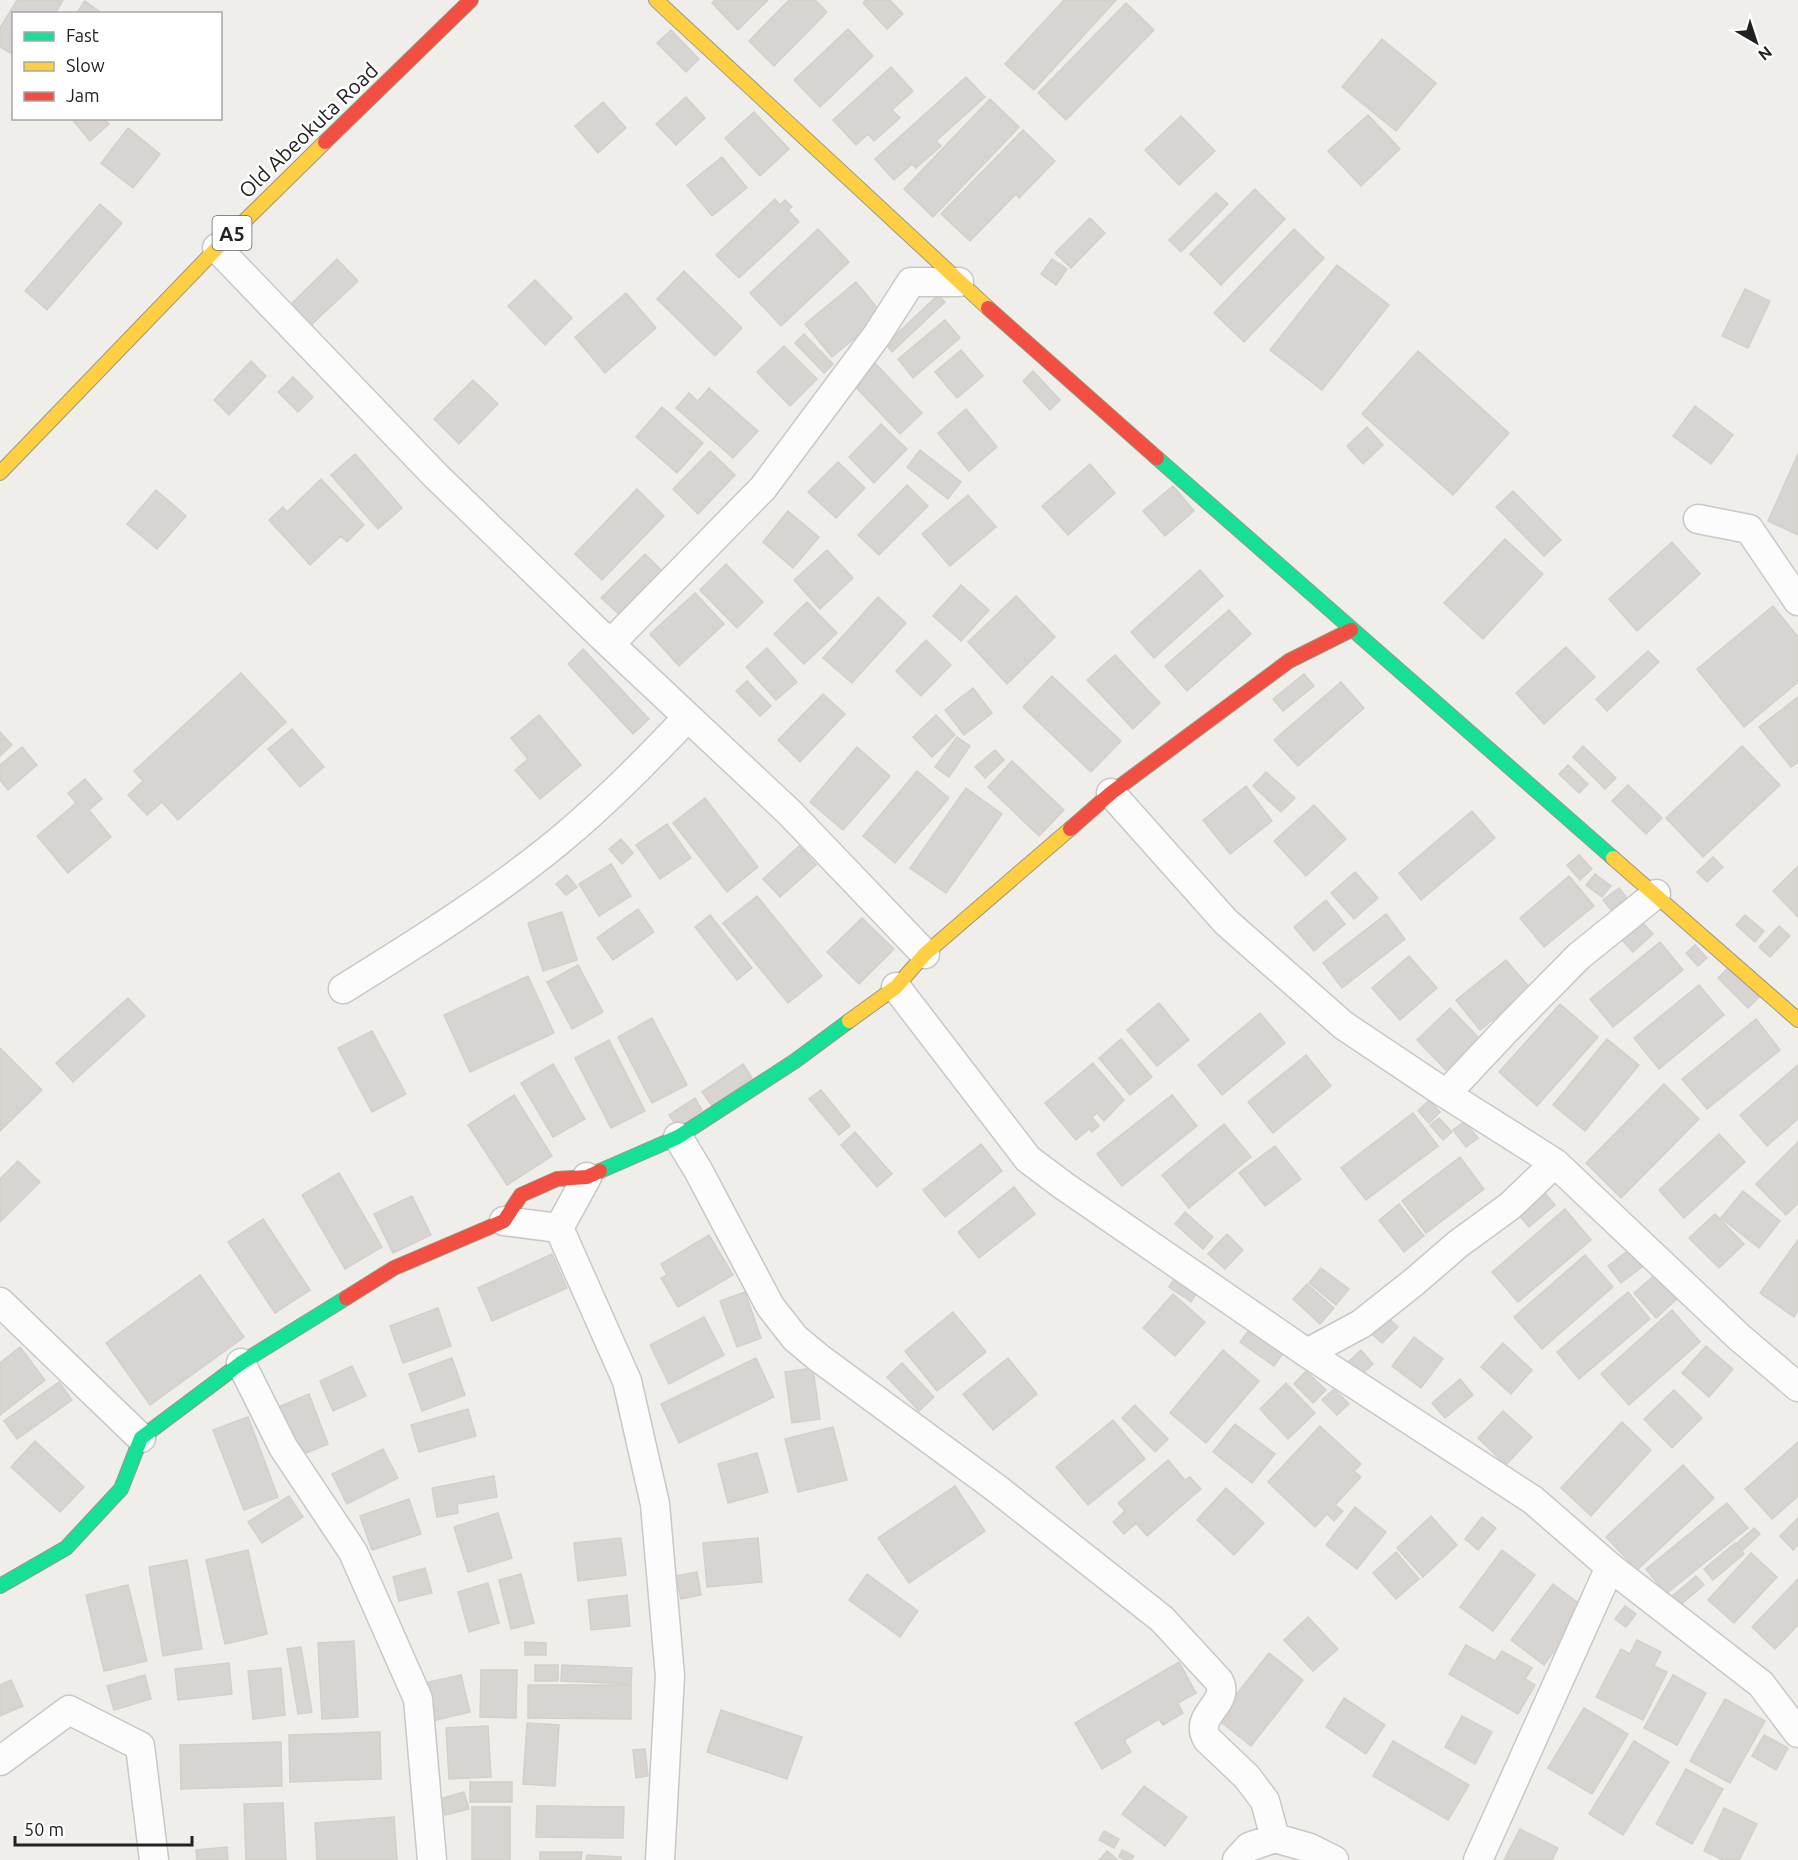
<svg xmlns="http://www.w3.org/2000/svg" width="1798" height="1860" viewBox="0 0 1798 1860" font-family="Ubuntu,sans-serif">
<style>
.building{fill:#d7d4d2;stroke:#d3d0cc;stroke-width:1.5}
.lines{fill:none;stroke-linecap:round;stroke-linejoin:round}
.street-casing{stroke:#c9c8c7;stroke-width:31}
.fast-casing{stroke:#999a82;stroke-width:16}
.slow-casing{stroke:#999a82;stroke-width:16}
.jam-casing{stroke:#999a82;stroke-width:16}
.street{stroke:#fdfcfc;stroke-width:28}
.fast{stroke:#16e098;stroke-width:14}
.slow{stroke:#ffcf43;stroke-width:14}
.jam{stroke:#f24e42;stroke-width:14}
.labels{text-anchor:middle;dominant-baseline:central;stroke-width:5;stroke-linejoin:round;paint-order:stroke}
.shield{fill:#fff;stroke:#646464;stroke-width:1.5}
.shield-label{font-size:20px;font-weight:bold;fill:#222}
.street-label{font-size:21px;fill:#222;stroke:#fff}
</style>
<rect width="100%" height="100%" fill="#f0eeeb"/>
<path class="building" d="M17 0H63L55 14H14V55L0 47V28Z
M715 0H768L738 30 712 3Z
M789 0H815L827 12 774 66 749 41Z
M866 0H890L903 14 887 29 863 3Z
M1064 0H1116L1034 90 1005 64Z
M85 1 103 14H76Z
M1126 3 1154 30 1066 120 1038 93Z
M848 29 873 56 820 107 794 80Z
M671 30 699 59 686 72 657 43Z
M1382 39 1436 83 1396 131 1342 87Z
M891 67 913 91 892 110 900 118 874 141 868 134 856 145 833 120Z
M966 77 985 97 936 141 941 146 916 168 912 164 894 180 875 159Z
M686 97 705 118 676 145 656 124Z
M990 99 1019 127 933 217 904 189Z
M603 102 626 128 598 153 575 126Z
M754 112 789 149 760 176 725 138Z
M1368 115 1400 149 1361 186 1328 151Z
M1181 116 1215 151 1179 185 1145 150Z
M71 118H104L109 124 90 141Z
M128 128 160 154 133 188 101 163Z
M1023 130 1055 161 1019 198 1016 194 970 241 941 214Z
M722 157 747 188 712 216 687 185Z
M1255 189 1285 219 1221 285 1190 254Z
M1216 193 1228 204 1181 252 1169 240Z
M775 199 780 205 785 200 792 207 788 210 799 222 739 278 716 255Z
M100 204 122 223 47 310 25 291Z
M1090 218 1105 233 1071 268 1055 253Z
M818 229 849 262 781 326 750 293Z
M1294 229 1324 258 1244 342 1214 313Z
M337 259 358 281 310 326 290 305Z
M1052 259 1067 269 1056 285 1041 274Z
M1337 265 1389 305 1322 390 1270 350Z
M684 271 742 328 715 356 657 299Z
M535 280 572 318 545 345 508 306Z
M856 282 883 315 832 357 805 324Z
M1745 289 1770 301 1748 348 1722 336Z
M626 293 656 328 605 373 575 337Z
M938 295 945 302 892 352 886 344Z
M945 320 960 338 913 378 898 359Z
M804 334 833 364 824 373 795 343Z
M784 346 817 379 790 406 757 372Z
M961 350 983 376 957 398 935 372Z
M1418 351 1509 433 1453 495 1362 414Z
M251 361 266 376 229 415 214 400Z
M874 362 922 413 900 434 852 383Z
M1033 371 1060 400 1050 410 1023 381Z
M293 377 313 397 298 412 278 392Z
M473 380 498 404 459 444 434 419Z
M709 388 758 431 733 458 676 408 689 393 698 401Z
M1695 406 1733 435 1711 464 1673 436Z
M662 407 703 443 677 473 636 437Z
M966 409 997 447 969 471 938 433Z
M881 424 907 449 874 483 849 457Z
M1367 427 1383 445 1363 464 1347 446Z
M920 450 961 482 948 499 907 467Z
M710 451 735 475 698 514 673 489Z
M355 454 402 508 378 529 331 475Z
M1798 454V535L1768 521Z
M838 462 865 488 836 518 808 492Z
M1090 464 1115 493 1068 535 1042 506Z
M321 479 364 525 347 542 341 536 310 565 269 520 283 507 287 512Z
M907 485 928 506 879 555 858 535Z
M1173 486 1194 511 1165 536 1143 511Z
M637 489 664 516 602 580 575 554Z
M156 490 186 516 157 549 127 524Z
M1513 491 1561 540 1544 556 1496 507Z
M968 495 996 527 950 566 922 534Z
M788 511 819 537 793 568 763 542Z
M1505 539 1543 574 1483 639 1444 603Z
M1672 542 1700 574 1637 631 1609 599Z
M827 550 853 578 820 609 794 580Z
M645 554 663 572 620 615 601 598Z
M726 564 763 602 737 628 700 590Z
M1200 570 1223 596 1154 658 1131 632Z
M961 585 989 610 961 641 933 616Z
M695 593 724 624 679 666 650 634Z
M1016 596 1055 637 1007 684 968 642Z
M878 597 906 623 852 683 823 658Z
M807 602 837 633 804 664 774 634Z
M1773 606 1798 637V682L1744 727 1697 669Z
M1229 610 1251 634 1187 691 1165 666Z
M926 640 951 665 921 696 896 671Z
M1566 647 1595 677 1544 724 1516 693Z
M767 648 797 682 776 700 746 667Z
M583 649 649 719 633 734 568 664Z
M1648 651 1659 662 1607 711 1596 699Z
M1115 655 1160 703 1133 729 1087 680Z
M241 673 286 722 178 820 162 802 147 815 128 795 143 781 134 771Z
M1304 674 1314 686 1283 711 1273 699Z
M1052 676 1121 741 1091 772 1023 707Z
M747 681 771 706 760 716 736 691Z
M1341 682 1364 708 1298 766 1274 740Z
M973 688 992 713 964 735 945 710Z
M823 694 845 714 800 762 778 740Z
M1798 697V762L1791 767 1759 727Z
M539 715 581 765 540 799 515 770 528 759 511 738Z
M936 715 955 735 932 757 913 737Z
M292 729 324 767 300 787 268 749Z
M0 732 12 745 0 756Z
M957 737 970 746 949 777 935 767Z
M1583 746 1616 778 1605 789 1573 757Z
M1742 746 1780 785 1703 857 1666 818Z
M22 747 37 765 8 790 0 780V765Z
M857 747 890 776 843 830 810 802Z
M995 750 1004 760 985 778 975 767Z
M1012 761 1064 810 1039 836 988 787Z
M1568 765 1588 784 1579 793 1559 774Z
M917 771 949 798 895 863 863 836Z
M1266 772 1295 798 1281 812 1253 786Z
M85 779 102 799 89 810 111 837 68 873 37 836 76 803 68 793Z
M1628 785 1662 818 1646 834 1612 801Z
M1246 786 1272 821 1230 854 1203 820Z
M966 788 1002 814 946 893 910 868Z
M705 798 758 867 727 892 673 823Z
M1314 805 1346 839 1306 876 1274 841Z
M1472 811 1495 838 1421 900 1399 873Z
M667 824 691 858 660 879 636 845Z
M621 839 633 853 622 864 609 849Z
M799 846 816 865 780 897 763 879Z
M1579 855 1592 869 1580 880 1567 865Z
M1713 857 1723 867 1707 882 1697 872Z
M611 864 631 896 599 916 579 884Z
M1798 866V917L1773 891Z
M1355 872 1378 898 1354 919 1331 893Z
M1595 874 1611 886 1602 897 1586 885Z
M567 875 577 887 566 895 556 884Z
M1569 876 1594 906 1544 947 1520 918Z
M1619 888 1627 898 1611 910 1603 900Z
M757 896 822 976 788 1003 723 923Z
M1326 900 1345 924 1314 951 1294 927Z
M638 909 654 932 613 960 597 938Z
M562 912 577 960 543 971 528 923Z
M1386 914 1405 939 1342 988 1323 963Z
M710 915 752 968 737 980 695 927Z
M1745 915 1764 931 1755 942 1736 925Z
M862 918 894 949 859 984 827 952Z
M1642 922 1653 934 1633 952 1622 940Z
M1779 926 1790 936 1770 957 1759 947Z
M1660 942 1683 970 1613 1027 1590 999Z
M1695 945 1707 958 1698 966 1686 953Z
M1409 956 1437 988 1400 1020 1372 988Z
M1506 960 1531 989 1480 1030 1456 1000Z
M578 965 603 1012 572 1029 547 982Z
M1729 967 1759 997 1748 1008 1718 978Z
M528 976 554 1033 470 1072 444 1015Z
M1699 985 1724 1015 1659 1069 1634 1038Z
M128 998 145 1016 73 1082 56 1063Z
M1159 1003 1189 1040 1157 1066 1127 1030Z
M1560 1004 1598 1037 1537 1106 1499 1072Z
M1450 1008 1479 1038 1446 1070 1417 1040Z
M1260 1013 1285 1043 1222 1095 1198 1065Z
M652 1018 687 1085 652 1103 618 1037Z
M1756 1019 1780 1050 1707 1109 1682 1079Z
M372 1031 406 1094 372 1112 338 1048Z
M1121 1039 1152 1077 1130 1095 1099 1058Z
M1607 1039 1639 1065 1585 1131 1553 1105Z
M609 1040 645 1111 611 1128 575 1058Z
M0 1048 42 1090 0 1131Z
M1306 1055 1331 1086 1273 1133 1248 1102Z
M1093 1063 1124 1100 1104 1121 1097 1113 1092 1117 1099 1126 1092 1132 1089 1129 1076 1140 1045 1103Z
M553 1064 585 1119 553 1137 521 1083Z
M743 1064 752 1078 712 1106 702 1092Z
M1798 1065V1119L1767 1146 1740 1115Z
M1664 1084 1699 1119 1621 1198 1586 1163Z
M821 1090 850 1126 839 1135 809 1099Z
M514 1095 552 1156 507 1185 468 1125Z
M1172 1095 1197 1126 1122 1186 1097 1154Z
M695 1098 702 1110 677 1127 669 1115Z
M1429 1100 1440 1112 1429 1123 1418 1111Z
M1413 1113 1438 1146 1366 1200 1341 1168Z
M1439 1118 1452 1132 1443 1140 1430 1125Z
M1465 1121 1478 1138 1466 1147 1453 1130Z
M1224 1124 1251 1157 1189 1208 1162 1175Z
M855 1132 892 1174 877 1187 841 1145Z
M1719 1134 1745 1162 1684 1218 1659 1190Z
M1798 1142V1203L1786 1215 1756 1184Z
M981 1144 1002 1171 945 1217 923 1190Z
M1275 1146 1301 1179 1265 1206 1239 1173Z
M1460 1157 1484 1189 1426 1233 1402 1201Z
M18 1161 40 1182 0 1222V1179Z
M339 1173 382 1247 345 1269 302 1195Z
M1014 1187 1035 1214 979 1258 958 1232Z
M1743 1191 1780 1221 1759 1248 1721 1218Z
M1544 1192 1555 1205 1529 1227 1518 1214Z
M412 1196 431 1235 393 1253 374 1214Z
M1399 1204 1424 1236 1404 1252 1379 1220Z
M1565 1209 1591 1240 1518 1302 1492 1272Z
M1185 1212 1213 1237 1203 1249 1175 1224Z
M1715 1214 1744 1244 1719 1268 1689 1238Z
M263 1219 310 1290 275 1313 228 1242Z
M1227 1234 1243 1250 1225 1269 1208 1254Z
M709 1235 733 1275 678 1307 661 1278 667 1275 661 1264Z
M1798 1240V1310L1794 1317 1760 1293Z
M1629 1250 1642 1267 1621 1283 1608 1266Z
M552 1254 567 1288 492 1321 478 1288Z
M1585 1255 1613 1287 1542 1349 1514 1317Z
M1321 1268 1349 1289 1336 1305 1309 1283Z
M1656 1274 1677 1299 1656 1318 1634 1293Z
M200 1275 244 1337 150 1405 106 1343Z
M1177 1275 1199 1289 1191 1302 1169 1287Z
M1307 1284 1334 1308 1320 1324 1293 1299Z
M745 1292 761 1338 737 1347 720 1301Z
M1628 1292 1650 1319 1579 1379 1557 1352Z
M1173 1294 1205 1322 1175 1356 1143 1328Z
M438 1308 451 1346 403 1363 390 1326Z
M1672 1310 1700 1342 1629 1405 1601 1374Z
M953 1312 986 1352 937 1391 905 1351Z
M1386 1316 1398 1327 1382 1343 1371 1333Z
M704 1317 724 1355 669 1384 650 1345Z
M1253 1325 1286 1349 1274 1366 1240 1342Z
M1414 1337 1443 1359 1421 1388 1392 1366Z
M1503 1343 1532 1370 1511 1394 1481 1367Z
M1706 1346 1733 1369 1709 1397 1682 1373Z
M20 1347 45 1380 0 1415V1363Z
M1223 1350 1259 1381 1206 1443 1170 1413Z
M1361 1350 1373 1364 1360 1376 1348 1362Z
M452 1358 465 1395 422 1411 409 1374Z
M756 1358 774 1397 679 1443 661 1404Z
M1008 1358 1037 1394 993 1430 963 1394Z
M902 1363 934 1397 919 1411 887 1377Z
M352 1366 366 1396 333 1411 320 1381Z
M813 1368 820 1419 792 1423 785 1372Z
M1306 1371 1326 1390 1313 1403 1294 1384Z
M1460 1379 1473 1395 1445 1418 1432 1403Z
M59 1382 72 1400 17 1439 4 1421Z
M1286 1383 1315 1413 1288 1439 1260 1409Z
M1334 1389 1349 1404 1337 1415 1322 1400Z
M1674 1390 1702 1418 1672 1448 1644 1419Z
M309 1394 328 1444 296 1457 276 1408Z
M1135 1405 1168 1439 1155 1452 1122 1418Z
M468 1409 476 1436 419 1452 411 1425Z
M1503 1411 1532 1437 1506 1465 1478 1438Z
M248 1417 278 1497 244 1510 213 1430Z
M1113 1420 1145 1459 1088 1505 1056 1467Z
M1622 1422 1651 1450 1591 1516 1561 1488Z
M1235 1424 1275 1454 1252 1483 1213 1452Z
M1320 1426 1361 1464 1354 1471 1361 1477 1335 1505 1343 1511 1334 1521 1327 1514 1315 1527 1268 1482Z
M833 1427 847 1480 798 1492 785 1439Z
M35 1441 84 1487 60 1512 11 1467Z
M1798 1442V1496L1772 1519 1745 1489Z
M383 1449 398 1478 347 1504 332 1474Z
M757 1453 768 1492 728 1503 718 1464Z
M1168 1460 1185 1480 1190 1477 1201 1489 1147 1536 1136 1523 1124 1534 1113 1522 1125 1511 1118 1503Z
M1683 1465 1714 1498 1637 1570 1606 1537Z
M494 1476 497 1497 457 1504 458 1513 437 1517 432 1488Z
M955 1486 985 1531 909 1583 878 1538Z
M1226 1488 1264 1523 1234 1555 1197 1520Z
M289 1496 303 1517 262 1543 248 1522Z
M409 1499 421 1534 372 1550 360 1516Z
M1727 1503 1748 1528 1666 1594 1646 1569Z
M1355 1507 1386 1532 1357 1569 1326 1545Z
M498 1513 512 1558 468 1572 454 1527Z
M1431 1516 1457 1545 1423 1577 1397 1548Z
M1482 1517 1496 1528 1478 1550 1465 1539Z
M1798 1518V1545L1793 1550 1780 1536Z
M1754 1528 1760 1534 1743 1550 1737 1543Z
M621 1538 626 1575 578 1581 574 1543Z
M758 1538 762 1582 707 1587 703 1543Z
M1735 1543 1744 1554 1713 1580 1704 1569Z
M248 1550 267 1634 225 1644 206 1560Z
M1502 1550 1535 1575 1493 1631 1460 1607Z
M1396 1552 1419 1579 1396 1599 1373 1573Z
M1751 1553 1777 1577 1734 1623 1708 1600Z
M187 1560 202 1649 163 1656 149 1567Z
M425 1568 432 1593 399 1601 393 1577Z
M697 1572 701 1595 681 1599 676 1576Z
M521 1574 534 1623 511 1629 499 1580Z
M867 1574 918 1611 900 1637 849 1600Z
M1696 1576 1704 1585 1673 1611 1665 1602Z
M1798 1579V1625L1775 1649 1752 1627Z
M488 1583 499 1623 469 1632 458 1592Z
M1553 1584 1586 1609 1544 1665 1511 1640Z
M128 1585 147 1661 104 1671 86 1595Z
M627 1595 630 1626 591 1630 588 1600Z
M1625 1606 1636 1614 1626 1627 1615 1619Z
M1308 1617 1338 1649 1313 1671 1284 1640Z
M1637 1640 1661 1652 1654 1666 1667 1672 1643 1720 1596 1697 1621 1649 1630 1654Z
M354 1641 358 1717 322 1719 318 1643Z
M525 1642 546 1643V1655H525Z
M1466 1645 1495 1661 1502 1651 1532 1668 1525 1679 1535 1685 1518 1714 1449 1674Z
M301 1647 312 1712 298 1714 287 1649Z
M1269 1653 1303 1680 1251 1746 1217 1719Z
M1179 1662 1196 1693 1178 1703 1183 1713 1163 1725 1159 1719 1124 1740 1131 1752 1102 1769 1075 1723Z
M229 1663 232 1694 178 1700 175 1669Z
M535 1665H558V1681H535Z
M562 1665 632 1668 631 1684 561 1681Z
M281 1668 285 1715 253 1719 248 1671Z
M481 1670H517L516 1718 480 1717Z
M145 1675 151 1699 114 1710 107 1686Z
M461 1675 470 1712 428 1722 420 1684Z
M1673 1675 1706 1693 1677 1745 1644 1728Z
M11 1680 23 1706 0 1716V1685Z
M528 1685H631V1719L528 1718Z
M1344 1698 1385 1725 1366 1754 1326 1727Z
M1725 1699 1765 1721 1730 1783 1690 1761Z
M1584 1708 1628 1734 1592 1794 1548 1768Z
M721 1710 802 1737 787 1779 707 1752Z
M1462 1716 1492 1732 1475 1764 1445 1747Z
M527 1723 559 1725 555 1786 523 1784Z
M488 1726 491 1777 449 1779 446 1728Z
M380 1732 381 1779 290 1782 289 1735Z
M1764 1735 1788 1748 1776 1770 1752 1756Z
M1393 1741 1469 1785 1448 1820 1373 1776Z
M1634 1741 1669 1762 1623 1835 1589 1814Z
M281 1742 282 1786 181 1789 180 1745Z
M645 1749 648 1776 636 1778 633 1750Z
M1686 1769 1723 1789 1692 1844 1656 1824Z
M470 1782H512V1802H470Z
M1144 1786 1187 1817 1165 1846 1122 1814Z
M464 1792 469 1809 445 1815 440 1799Z
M283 1803 286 1860H246L244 1804Z
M537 1806 624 1807 623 1838 536 1837Z
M472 1807H510V1860H472Z
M1724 1808 1757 1824 1739 1860H1723L1704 1851Z
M394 1817 397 1860H317L315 1823Z
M1520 1829 1558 1848 1552 1860H1504Z
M1104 1831 1119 1839 1114 1848 1099 1840Z
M227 1847 228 1860H197L196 1850Z
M1122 1850 1134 1856 1131 1860H1125L1119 1857Z
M1107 1851 1118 1860H1099Z
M540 1852H582L581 1860H540Z
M587 1855 621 1857V1860H586Z"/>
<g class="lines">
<g class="street-casing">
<path id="street" d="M217 248 436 476 610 644 790 813 925 954
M1698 519 1749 529 1798 601
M610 644 763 488 877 335 911 282H959
M1111 793 1226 922 1343 1025 1446 1094 1555 1163 1739 1337 1798 1387
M896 987 1028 1159 1064 1186 1307 1353 1533 1500 1610 1567 1761 1684 1798 1733
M343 989C417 943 491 897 559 841 605 803 646 761 687 718
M1446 1094 1507 1029 1579 956 1656 894
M678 1137 698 1170 770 1306 795 1338 819 1358 996 1488 1162 1619 1219 1681C1231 1704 1193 1714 1207 1739L1247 1777 1265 1801 1275 1838
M504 1221 559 1228 587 1177
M559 1228 627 1381 655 1504 670 1676 660 1860
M0 1302 141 1438
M1307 1353 1361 1324 1414 1282 1458 1244 1510 1206 1555 1163
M241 1363 283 1447 353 1552 418 1699 432 1860
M0 1761 69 1710 140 1746 154 1860
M1237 1860 1249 1847 1275 1838 1310 1848 1334 1860
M1478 1860 1610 1567"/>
</g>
<g class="fast-casing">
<path id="fast" d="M1157 458 1613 858
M600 1171 678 1137 795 1061 849 1021
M0 1586 66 1548 121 1489 141 1438 241 1363 346 1298"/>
</g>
<g class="slow-casing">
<path id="slow" d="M656 0 988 308
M0 473 217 248 325 142
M1613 858 1798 1020
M849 1021 896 987 925 954 1070 829"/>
</g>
<g class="jam-casing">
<path id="jam" d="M325 142 471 0
M988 308 1157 458
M1070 829 1111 793 1289 661 1351 630
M346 1298 394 1268 504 1221 521 1195 557 1179 587 1177 600 1171"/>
</g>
<use href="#street" class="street"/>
<use href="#fast" class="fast"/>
<use href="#slow" class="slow"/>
<use href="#jam" class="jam"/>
</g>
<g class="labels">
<rect class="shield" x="212.5" y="216" width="39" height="34" rx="4.5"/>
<g class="shield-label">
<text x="232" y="233">A5</text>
</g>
<g class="street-label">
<text transform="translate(308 130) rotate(-44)">Old Abeokuta Road</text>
</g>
</g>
<rect x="12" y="12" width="210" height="108" fill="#ffffff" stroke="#a7a7a7" stroke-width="1.5"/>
<rect x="24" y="32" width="30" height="9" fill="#16e098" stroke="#a7a7a7" stroke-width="1.5"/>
<text x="66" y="42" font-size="18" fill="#222222">Fast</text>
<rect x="24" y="62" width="30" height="9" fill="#ffcf43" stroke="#a7a7a7" stroke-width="1.5"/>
<text x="66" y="72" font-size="18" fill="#222222">Slow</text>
<rect x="24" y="92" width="30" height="9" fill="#f24e42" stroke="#a7a7a7" stroke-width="1.5"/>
<text x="66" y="102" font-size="18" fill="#222222">Jam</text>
<g transform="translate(1756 42) rotate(141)" stroke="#ffffff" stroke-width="4.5" paint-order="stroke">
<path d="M0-4.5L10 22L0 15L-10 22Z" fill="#222222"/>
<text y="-9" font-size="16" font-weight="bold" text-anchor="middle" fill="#222222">N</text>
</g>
<path d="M15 1836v9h177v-9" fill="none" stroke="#222222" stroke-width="3"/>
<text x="24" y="1836" font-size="18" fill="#222222" stroke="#ffffff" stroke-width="4.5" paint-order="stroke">50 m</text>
</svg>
